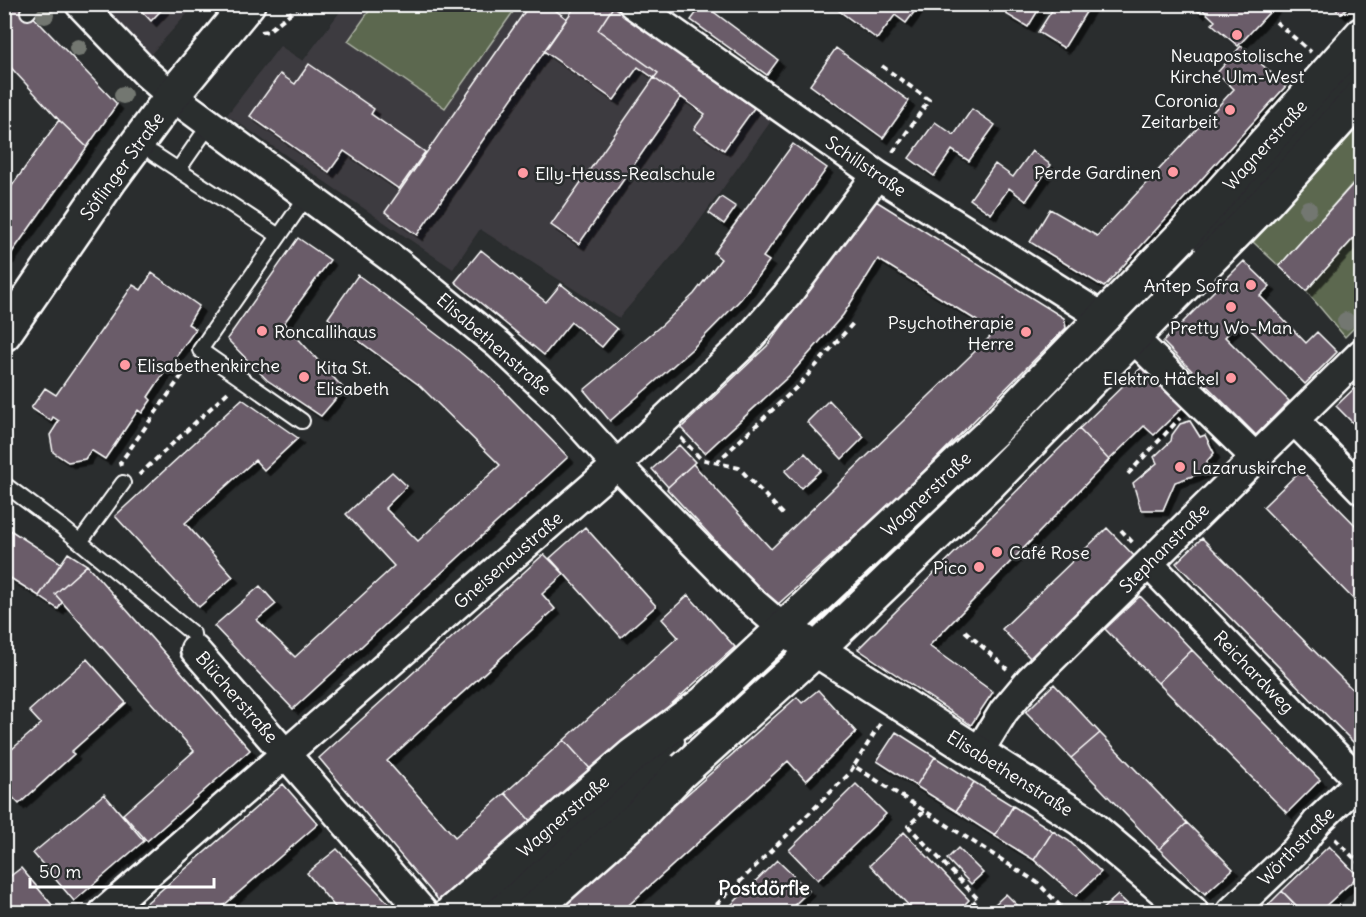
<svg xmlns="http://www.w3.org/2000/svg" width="1366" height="917" viewBox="0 0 1366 917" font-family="Delius,sans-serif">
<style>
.built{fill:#3e3b40}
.green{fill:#5c684f;stroke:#aeb4a7;stroke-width:1.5}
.building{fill:#6b5c69;stroke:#fff;stroke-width:1.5;filter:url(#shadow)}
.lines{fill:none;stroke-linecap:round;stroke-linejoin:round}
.service-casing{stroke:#fff;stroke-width:18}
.minor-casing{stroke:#fff;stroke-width:33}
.tertiary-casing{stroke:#fff;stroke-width:38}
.path{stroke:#fff;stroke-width:4;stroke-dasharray:6 4.5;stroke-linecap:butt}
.service{stroke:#2a2d2e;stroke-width:14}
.minor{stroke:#2a2d2e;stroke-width:28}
.tertiary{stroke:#2a2d2e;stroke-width:33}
.tree{fill:#737771}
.poi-dot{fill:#ff9aa2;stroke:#2a2d2e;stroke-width:2}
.labels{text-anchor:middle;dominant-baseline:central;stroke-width:5;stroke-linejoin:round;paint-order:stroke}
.poi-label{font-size:18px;fill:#fff;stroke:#2a2d2e;text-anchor:end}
.street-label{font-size:18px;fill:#fff;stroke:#2a2d2e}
.neighbourhood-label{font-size:20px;font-weight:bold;fill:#fff;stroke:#2a2d2e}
</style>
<defs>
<filter id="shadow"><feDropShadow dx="5.5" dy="5.5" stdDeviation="0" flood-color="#0009"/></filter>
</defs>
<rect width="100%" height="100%" fill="#2a2d2e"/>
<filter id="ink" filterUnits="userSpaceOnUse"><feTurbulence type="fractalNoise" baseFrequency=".0167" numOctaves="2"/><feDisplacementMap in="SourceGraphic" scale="12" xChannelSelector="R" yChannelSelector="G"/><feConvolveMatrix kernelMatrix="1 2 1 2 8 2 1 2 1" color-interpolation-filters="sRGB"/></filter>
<g filter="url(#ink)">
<path class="built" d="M615 4 774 117 685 241 619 318 480 229 453 269 227 115 280 46 303 61 345 5Z
M98 5H195L150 55Z"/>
<path class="green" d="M374 4H518V5L445 108 348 41Z
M1361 124V174L1279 266 1253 242Z
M1361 229V321L1345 337 1306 291Z"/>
<path class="building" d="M4 4H21L117 104 87 147 59 120 4 60Z
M135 4H167L151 21Z
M530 4H547L567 19 417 235 385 212Z
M577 4H609L613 7 598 30 658 73 654 78 638 67 614 100 544 51Z
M703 4 778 60 767 75 691 20Z
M830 4H920L906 23 895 15 877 39Z
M1011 4H1042L1028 27 1006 14Z
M1056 4H1091L1064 48 1038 32Z
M1190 4H1277L1238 46 1212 24 1215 21 1202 9 1199 12Z
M1330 4H1350L1341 14Z
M613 7 754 108 724 150 694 129 705 114 654 78 658 73 598 30Z
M1241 46 1286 86 1104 287 1030 242 1050 209 1097 236 1234 89 1217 73Z
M836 48 909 101 883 138 810 85Z
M309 64 374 109 371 114 425 152 399 189 344 151 329 172 250 116 280 74 295 84Z
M654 78 681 97 579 244 551 225Z
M972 109 995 125 969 161 952 150 934 176 909 158 935 122 954 135Z
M59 120 87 147 8 258 4 256V183L9 190Z
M793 144 827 168 763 257 769 261 741 299 692 349 610 421 584 390 663 324 694 294 721 259 714 253Z
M1032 151 1051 165 1026 201 1009 188 991 214 970 199 995 164 1013 177Z
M1362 174V229L1306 291 1279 266Z
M721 197 736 207 724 224 709 213Z
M876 201 1064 318 1066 328 902 493 776 606 667 489 668 487 693 464 771 549 995 332 878 259 843 315 791 374 705 453 681 428 767 346Z
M298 238 330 260 284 323 344 389 321 416 267 380 227 339Z
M481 250 546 302 561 284 617 329 602 347 571 322 544 355 455 282Z
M1244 261 1270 286 1260 296 1306 343 1317 332 1337 352 1305 384 1241 320 1225 337 1289 401 1256 435 1163 342Z
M152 273 199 306 188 324 196 329 175 358 178 360 169 372 166 370 148 397 151 400 142 413 138 410 105 459 91 450 85 459 68 462 53 452 50 435 59 421 53 417 51 421 31 408 45 388 56 395 133 285 141 290Z
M358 275 456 349 491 378 568 457 293 709 214 626 260 586 276 604 257 620 295 657 394 566 346 514 392 472 407 486 385 508 418 541 500 465 419 385 328 318Z
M1145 364 1185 405 1154 435 1144 426 1109 460 1079 429Z
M1362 381V432L1336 406Z
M242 399 298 438 264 470 255 460 185 523 233 577 199 607 115 516Z
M829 400 864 437 842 459 807 422Z
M1190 421 1200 437 1205 435 1214 453 1207 461V471L1175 482 1163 510H1141L1133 483 1157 463 1154 457 1171 441 1172 435 1180 424Z
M1079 429 1109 460 929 646 993 692 971 725 858 649Z
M679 445 695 462 668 487 652 469Z
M805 453 821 470 801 488 785 471Z
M1301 470 1362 532V608L1263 507Z
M4 526 61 563 39 596 4 574Z
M585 527 656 606 621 637 550 558Z
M1107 528 1136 558 1031 659 1002 629Z
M1202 538 1362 699 1361 750 1176 563Z
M68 553 87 565 55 594 62 602 58 609 39 596Z
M544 554 564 574 542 594 555 609 387 761 455 837 505 793 535 826 445 908 319 758Z
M87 565 250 750 147 841 123 814 194 751 55 594Z
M688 595 735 647 594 773 564 740 678 637 662 619Z
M1140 596 1192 650 1158 683 1105 629Z
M1192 650 1320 780 1287 813 1158 683Z
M87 659 126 703 71 752 74 754 19 804 4 788V756L41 724 29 711Z
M1054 684 1100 733 1071 758 1026 712Z
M818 690 856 732 806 781 788 761 621 912H554L797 697 802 703Z
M896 732 935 757 916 786 877 761Z
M1100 733 1187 823 1159 849 1071 758Z
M564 740 594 773 535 826 505 793Z
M935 757 974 782 956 811 916 786Z
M974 782 1013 806 995 836 956 811Z
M283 784 318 824 216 912H136Z
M856 784 886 814 818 880 789 850Z
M104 794 144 841 74 901 33 853Z
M1013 806 1053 831 1034 860 995 836Z
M1187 823 1233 869 1205 894 1159 849Z
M1053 831 1069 841 1101 872 1076 896 1034 860Z
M904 832 969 900 957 912H915L870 865Z
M1329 846 1358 876 1319 912H1303L1282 891Z
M958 848 983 873 971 884 947 859Z
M337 849 397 912H339L307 873Z
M777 860 809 891 787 912H724Z
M21 868 58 912H12L4 903V881Z
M1282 891 1302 912H1261Z
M1006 894 1024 912H999L993 906Z
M1118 895 1136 912H1099Z"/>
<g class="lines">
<g class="service-casing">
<path id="service" d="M28 12 35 4
M154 154 279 236
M178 170 210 124
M1201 245 1362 66
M302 421 200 350 307 196
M4 484 63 528 193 634 195 650
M80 542 123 483
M483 912 677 741
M500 912 669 762"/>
</g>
<g class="minor-casing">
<path id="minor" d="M80 4 147 74 172 96 398 263 499 345 560 402 617 465 748 598 784 629
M633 4 877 175 1104 318
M1132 337 1255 457
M1294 420 1362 490
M1149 564 1360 781
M195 650 423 912
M978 753 1004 711 1030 680 1362 353
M104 912 617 465 744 344 787 295 877 175
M1231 912 1296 850 1317 822 1362 779"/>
</g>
<g class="tertiary-casing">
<path id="tertiary" d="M4 334 110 180 172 96 248 4
M798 638 1081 819 1191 912
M452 912 633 755 704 703 992 432 1186 232 1362 34
M531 912 639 816 679 774 816 650 991 482 1266 202 1362 95"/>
</g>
<path class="path" d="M1276 22 1311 52
M261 32 268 31 302 4
M882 66 929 100 891 155
M681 438 701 459 739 468 784 515
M716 463 800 384 855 321
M121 466 120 463 190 364
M1128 474 1180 418
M139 475 228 392
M1121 530 1134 544
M965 631 1007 669
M880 724 854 766 1038 883 1066 912
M924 811 908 826 978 899 964 912
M1335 839 1362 866
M709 912 848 775 854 766
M1345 912 1362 896"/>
<use href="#service" class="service"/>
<use href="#minor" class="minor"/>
<use href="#tertiary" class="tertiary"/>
</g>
<g class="tree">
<circle cx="45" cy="15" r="9"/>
<circle cx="78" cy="48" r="9"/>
<circle cx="123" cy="95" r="9"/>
<circle cx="1308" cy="209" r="9"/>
<circle cx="1346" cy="321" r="9"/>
</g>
</g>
<g class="poi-dot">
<circle cx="1237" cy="35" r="6"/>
<circle cx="1230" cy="110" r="6"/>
<circle cx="1173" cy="172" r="6"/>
<circle cx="523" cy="173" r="6"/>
<circle cx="1251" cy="285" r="6"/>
<circle cx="1231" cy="307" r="6"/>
<circle cx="262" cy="331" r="6"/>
<circle cx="1026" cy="332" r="6"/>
<circle cx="125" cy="365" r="6"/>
<circle cx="304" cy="377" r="6"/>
<circle cx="1231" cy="378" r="6"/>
<circle cx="1180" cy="467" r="6"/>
<circle cx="997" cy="552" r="6"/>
<circle cx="979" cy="567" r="6"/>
</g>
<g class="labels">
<g class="poi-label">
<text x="1237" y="55" text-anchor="middle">Neuapostolische<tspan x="1237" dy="21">Kirche Ulm-West</tspan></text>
<text x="1218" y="100">Coronia<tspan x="1218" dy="21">Zeitarbeit</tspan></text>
<text x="1161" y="172">Perde Gardinen</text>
<text x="535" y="173" text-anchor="start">Elly-Heuss-Realschule</text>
<text x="1239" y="285">Antep Sofra</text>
<text x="1014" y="322">Psychotherapie<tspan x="1014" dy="21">Herre</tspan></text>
<text x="1231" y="327" text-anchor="middle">Pretty Wo-Man</text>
<text x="274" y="331" text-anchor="start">Roncallihaus</text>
<text x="137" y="365" text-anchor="start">Elisabethenkirche</text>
<text x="316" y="367" text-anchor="start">Kita St.<tspan x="316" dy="21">Elisabeth</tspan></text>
<text x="1219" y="378">Elektro Häckel</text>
<text x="1192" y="467" text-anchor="start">Lazaruskirche</text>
<text x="1009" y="552" text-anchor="start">Café Rose</text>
<text x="967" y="567">Pico</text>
</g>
<g class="street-label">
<text transform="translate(1265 145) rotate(-48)">Wagnerstraße</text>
<text transform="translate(122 166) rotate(-54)">Söflinger Straße</text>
<text transform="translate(866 166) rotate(34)">Schillstraße</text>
<text transform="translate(494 344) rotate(41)">Elisabethenstraße</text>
<text transform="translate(926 494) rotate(-43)">Wagnerstraße</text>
<text transform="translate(1164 548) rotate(-45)">Stephanstraße</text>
<text transform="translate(508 560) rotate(-41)">Gneisenaustraße</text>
<text transform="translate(1254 672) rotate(46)">Reichardweg</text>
<text transform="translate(237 697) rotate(49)">Blücherstraße</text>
<text transform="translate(1010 773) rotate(32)">Elisabethenstraße</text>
<text transform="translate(563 816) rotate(-41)">Wagnerstraße</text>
<text transform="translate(1296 846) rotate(-46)">Wörthstraße</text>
</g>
<g class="neighbourhood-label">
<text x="764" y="887">Postdörfle</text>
</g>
</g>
<rect width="1366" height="917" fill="none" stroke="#2a2d2e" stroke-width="24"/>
<rect x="12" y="12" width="1342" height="893" fill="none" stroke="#fff" stroke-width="2" filter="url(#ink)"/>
<path d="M30 878v9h184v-9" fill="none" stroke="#ffffff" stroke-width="3"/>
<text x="39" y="878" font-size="18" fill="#ffffff" stroke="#2a2d2e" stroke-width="4.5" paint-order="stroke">50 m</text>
</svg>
